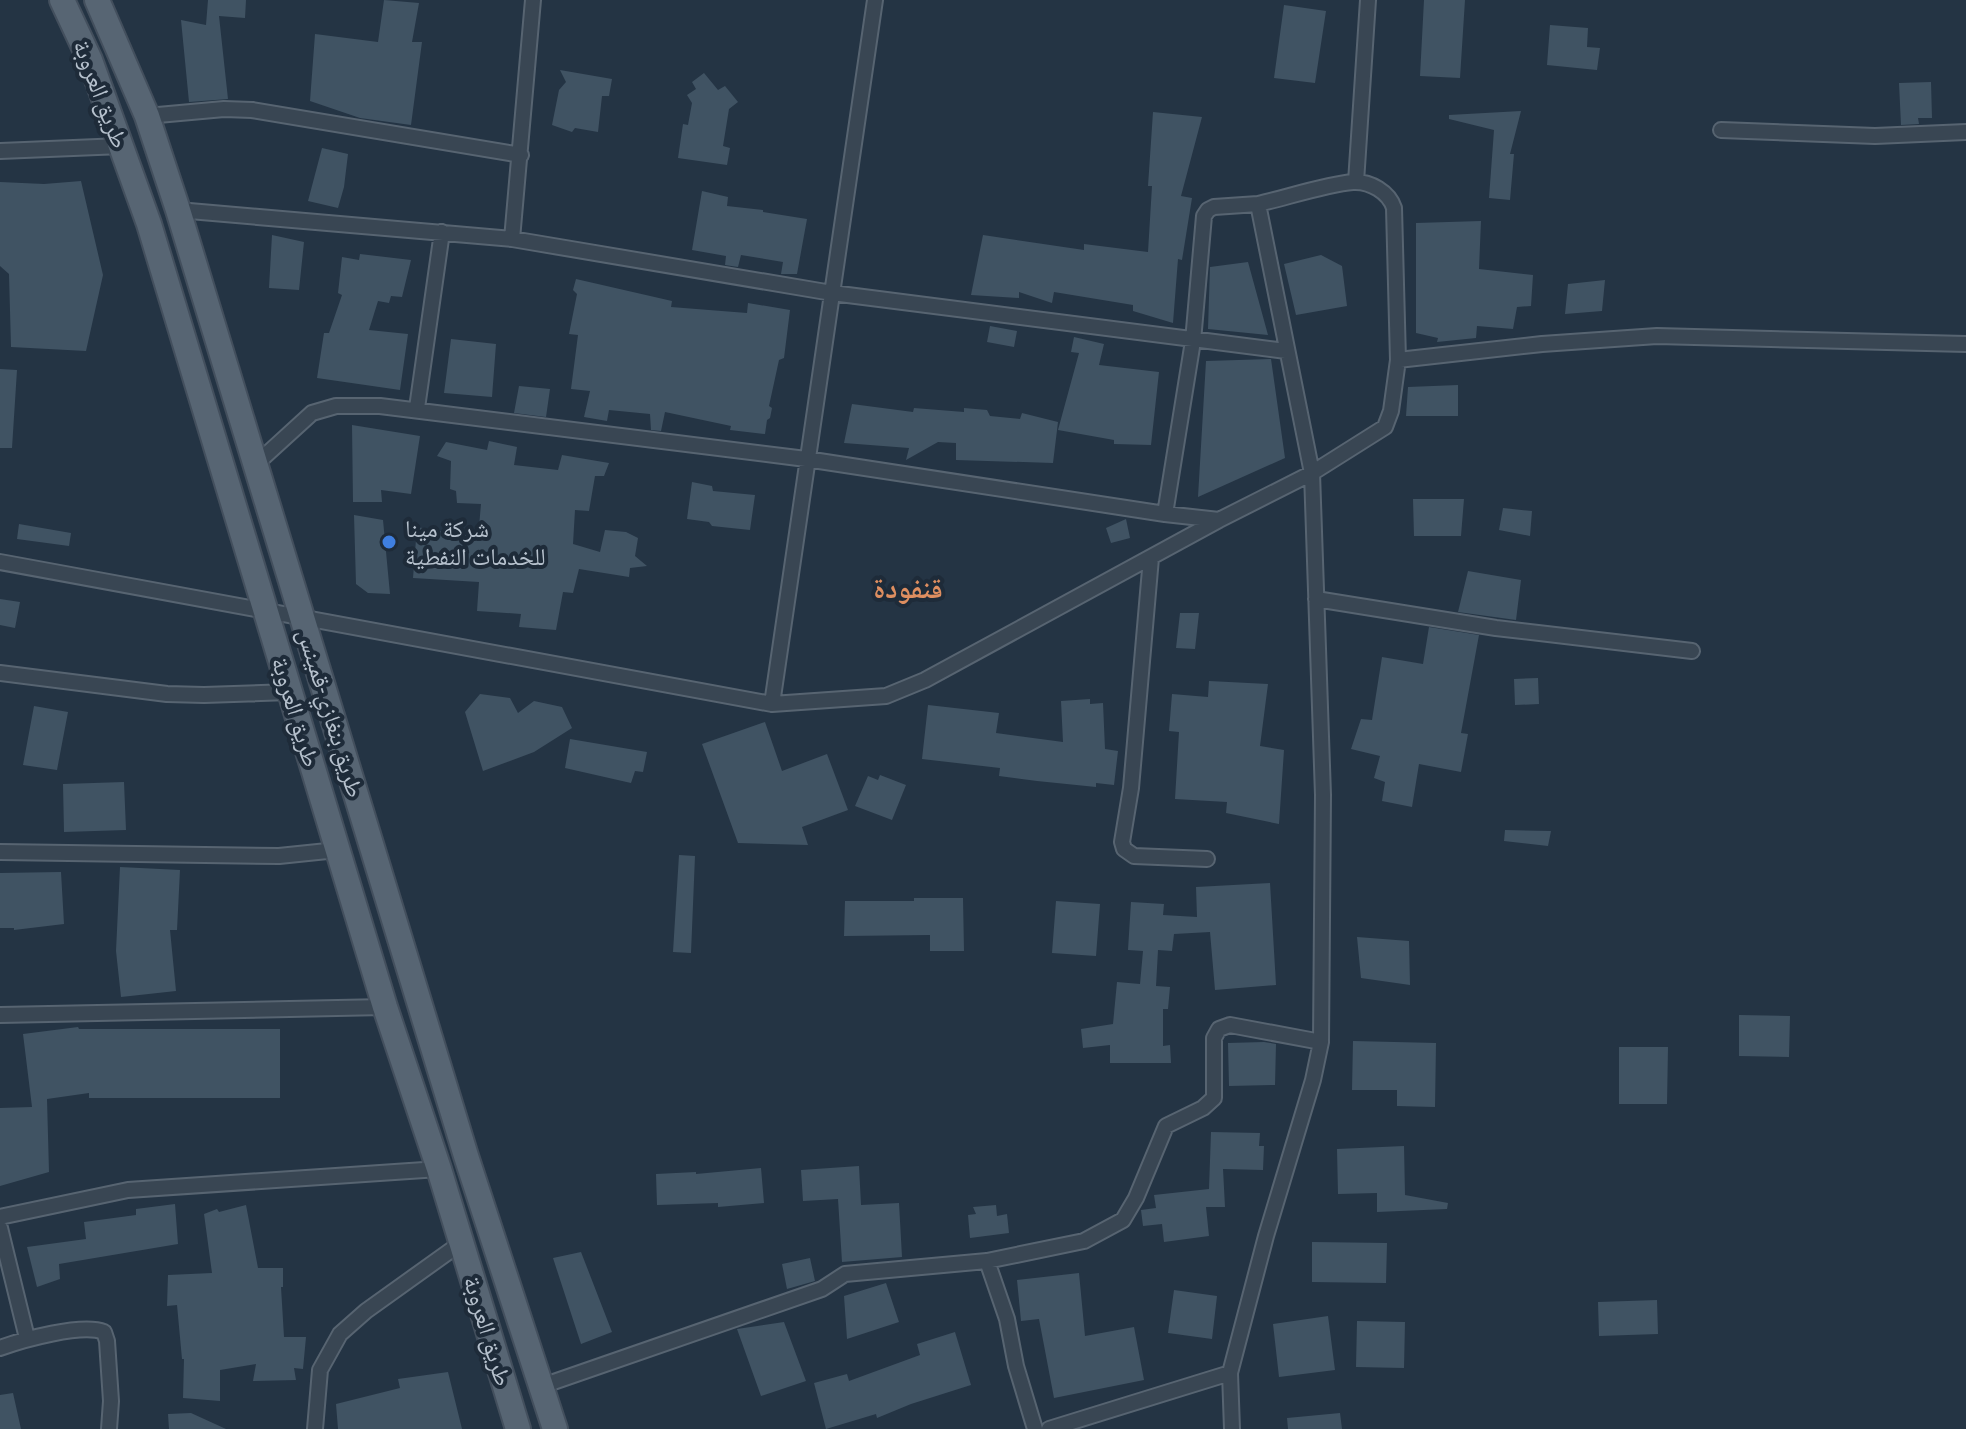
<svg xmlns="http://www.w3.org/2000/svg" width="1966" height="1429" viewBox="0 0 1966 1429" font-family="'PT Sans Narrow','Noto Naskh Arabic',sans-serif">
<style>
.building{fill:#405363}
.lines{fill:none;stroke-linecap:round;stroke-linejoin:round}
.street-casing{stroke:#576471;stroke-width:18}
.primary-casing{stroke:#434f5d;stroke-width:28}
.street{stroke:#394653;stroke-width:14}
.primary{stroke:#576573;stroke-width:24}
.shop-dot{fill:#3f7fe0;stroke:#1e2b39;stroke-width:3}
.labels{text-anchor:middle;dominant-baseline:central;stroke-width:8;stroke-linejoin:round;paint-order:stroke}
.street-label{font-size:24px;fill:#b6c1cd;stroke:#1e2b39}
.poi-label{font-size:24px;fill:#b6c1cd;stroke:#1e2b39;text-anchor:start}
.quarter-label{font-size:28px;font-weight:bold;fill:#de8e60;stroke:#1e2b39}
</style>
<rect width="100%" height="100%" fill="#243444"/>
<path class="building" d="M208 0H246L245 18 219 16 228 99 189 102 181 20 206 25Z
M384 0 419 3 412 42H422L411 125 360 118 310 101 315 34 378 42Z
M1424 0H1465L1460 78 1420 76Z
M1284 5 1326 11 1315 83 1274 78Z
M1550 25 1588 28 1587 47 1600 48 1597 70 1547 65Z
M560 70 612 79 609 96H602L598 132 575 128 572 132 552 125 559 90 566 82Z
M704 73 718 90 725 86 738 102 729 109 723 146 730 148 727 165 678 158 683 124 688 125 692 103 687 95 696 89 692 82Z
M1931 82 1932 118H1918L1919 124 1901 125 1899 83Z
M1521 111 1510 154H1514L1510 200 1489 198 1494 130 1449 119V115Z
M1153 112 1202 117 1181 196 1192 198 1182 260 1178 259 1173 323 1133 311V305L1054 292 1052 303 1019 292V298L971 295 983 235 1084 250V244L1148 252 1152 186H1148Z
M322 148 348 154 344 187 338 208 308 201Z
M81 181 103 275 86 351 11 347 9 274 0 266V182L44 184Z
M702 191 728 197 727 206 763 210V212L807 219 797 274H781L783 262 741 255 738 267 725 265 726 256 692 250Z
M1481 221 1479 269 1533 275 1531 306 1517 307 1513 329 1477 326 1476 338 1437 342 1438 338 1416 333V223Z
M272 235 304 242 299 290 269 288Z
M360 254 411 260 402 297 391 296 389 303 378 301 369 330 408 334 400 390 317 378 324 333H329L342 295 338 293 342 257 359 260Z
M1321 255 1342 266 1347 306 1296 315 1284 264Z
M1248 262 1268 335 1208 329 1210 267Z
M576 279 672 301 671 307 747 313 748 303 790 310 784 358 779 360 769 406 772 408 770 418 767 420 765 434 730 430 731 426 665 412 661 431 651 430 650 414 609 410 607 421 584 417 590 391 571 389 578 335 569 334 577 294 573 290Z
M1605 280 1602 311 1565 314 1568 284Z
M990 326 1017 331 1014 347 987 342Z
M1074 337 1104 344 1099 365 1159 372 1151 445 1114 444V440L1058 430 1079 353 1071 352Z
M451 339 496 344 492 397 444 393Z
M1271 359 1285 458 1198 497 1206 361Z
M0 369 17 370 12 448H0Z
M1458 385V416H1406L1408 387Z
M519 386 550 389 546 417 514 413Z
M852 404 913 412 914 408 964 412V408L987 410 990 416 1020 419 1022 413 1058 422 1053 463 956 460V443L938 442 906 460 909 448 844 443Z
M352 425 420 436 411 494 381 490 382 502H353Z
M489 441 517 447 514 465 558 470 562 455 609 463 604 476H595L589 511 575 510 573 544 600 552 605 530 626 532 638 538 635 556 647 566 630 568 629 577 579 569 573 593 563 592 556 630 519 627 521 614 477 611 479 582 413 578 417 527 478 538 481 504 457 503 456 491 450 489 451 461 437 456 446 442 487 450Z
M692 482 712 486 713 491 755 495 750 530 712 526 709 522 687 519Z
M1413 499H1464L1461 536H1414Z
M1503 508 1532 511 1530 536 1499 530Z
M354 515 383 520 390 594 368 593 356 584Z
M1126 519 1130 538 1111 543 1106 528Z
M19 524 71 533 69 546 17 539Z
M1468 571 1521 580 1516 620 1458 612Z
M0 599 20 602 15 628 0 625Z
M1180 613H1199L1195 649 1176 648Z
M1429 627 1479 635 1461 733 1468 734 1461 772 1419 764 1412 807 1382 801 1385 782 1374 778 1380 756 1351 749 1361 719 1372 720 1382 657 1423 664Z
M1538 678 1539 704 1515 705 1514 679Z
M1209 681 1268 684 1260 746 1284 750 1279 824 1226 813 1227 802 1175 799 1179 732 1169 731 1172 694 1208 697Z
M480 694 510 698 518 713 534 701 562 707 572 728 534 752 483 771 465 712Z
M1090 699V704L1103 703 1105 749 1118 751 1114 785 1096 783V787L1037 781 999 776 1000 768 922 759 928 705 999 713 996 733 1063 742 1061 701Z
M34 706 68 712 57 770 23 765Z
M765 722 782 771 827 754 848 810 802 827 808 845 738 843 702 744Z
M570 739 647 752 643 772 635 771 631 783 565 768Z
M880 775 906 785 892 820 855 806 868 776 878 780Z
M124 782 126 830 64 832 63 784Z
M1505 830 1551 831 1548 846 1504 841Z
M679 855 695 856 691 953 673 952Z
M120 867 180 870 177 930H170L176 991 121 997 116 951Z
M61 872 64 924 14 930V928H0V873Z
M1270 883 1276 985 1215 990 1210 932 1174 934 1172 951 1158 950 1156 986 1170 987 1168 1009H1163V1046L1170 1045 1171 1063H1110V1045L1083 1048 1081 1029 1113 1024 1117 982 1140 984 1143 951 1128 950 1131 902 1164 904 1163 915 1197 917 1196 887Z
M914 898H963L964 951H930V935L844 936 845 901H914Z
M1056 901 1100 904 1096 956 1052 953Z
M1357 937 1409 941 1410 985 1361 978Z
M1739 1015 1790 1016 1789 1057 1739 1056Z
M78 1027 79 1029H280V1098H89V1093L47 1099 49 1172 0 1186V1108L32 1107 23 1034Z
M1353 1041 1436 1043 1435 1107 1397 1106V1090H1352Z
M1264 1042 1276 1044 1275 1085 1229 1086 1228 1043Z
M1619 1047H1668L1667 1104H1619Z
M1211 1132 1260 1133 1259 1146H1264L1263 1170 1223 1169 1225 1207H1206L1209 1236 1164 1242 1162 1224 1143 1226 1141 1210 1156 1208 1154 1195 1209 1189Z
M1404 1146 1405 1195 1448 1203 1447 1209 1377 1212V1193L1338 1194 1337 1149Z
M859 1166 861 1205 899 1203 902 1257 842 1262 838 1199 803 1201 801 1170Z
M761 1168 764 1203 718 1207V1203L657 1205 656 1174 696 1172V1174Z
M175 1204 178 1244 59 1264 60 1279 37 1287 27 1247 86 1239 84 1222 136 1215V1209Z
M246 1205 258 1268H283V1287H281L284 1337H306L303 1369 294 1368 296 1380 253 1381 256 1364 220 1370V1401L183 1398 184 1359H182L177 1305 167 1306 168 1275 212 1273 204 1214 217 1209 219 1212Z
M996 1205 997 1216 1007 1214 1009 1233 970 1238 968 1215 976 1214 973 1207Z
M1312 1242 1387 1243 1386 1283 1312 1282Z
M581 1252 612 1332 581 1344 553 1258Z
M810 1258 815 1281 787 1289 782 1264Z
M1079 1273 1085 1336 1134 1327 1144 1380 1054 1398 1039 1319 1021 1321 1017 1280Z
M886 1283 899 1322 847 1339 844 1296Z
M1174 1290 1217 1296 1212 1339 1168 1333Z
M1657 1300 1658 1334 1599 1336 1598 1302Z
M1328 1316 1335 1370 1279 1377 1273 1324Z
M1357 1321 1405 1322 1404 1368 1356 1367Z
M784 1322 806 1381 761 1396 737 1329Z
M955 1332 971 1385 911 1404 877 1418 876 1414 826 1429 814 1383 847 1374 849 1381 920 1355 917 1344Z
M448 1372 462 1429H338L336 1404 400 1388 398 1379Z
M13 1393 21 1429H0V1395Z
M191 1413 226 1429H169L168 1414Z
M1340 1413 1342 1429H1288L1287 1418Z"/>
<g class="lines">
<g class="street-casing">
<path id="street" d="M147 116 224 109 252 110 521 155
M1721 130 1875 136 1966 132
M0 151 122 146
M1356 182 1368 0
M178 210 512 239 832 293 1286 351
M512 239 533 0
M1398 360 1542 344 1657 336 1966 344
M417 408 442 232
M256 464 312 413 336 406H380L806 459 1165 514 1219 520
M1165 514 1193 341 1204 216 1208 210 1214 207 1258 204
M1151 558 1131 788 1122 842 1124 849 1134 856 1207 859
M0 562 772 704 886 696 925 680 1219 520 1312 473 1385 427 1391 411 1398 360 1394 208C1389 192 1370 181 1353 182 1327 184 1285 198 1258 204L1312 473 1323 795 1321 1042 1313 1080 1266 1236 1230 1373 1232 1429
M1316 599 1496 628 1692 651
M0 673 167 694 204 695 290 692
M772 704 875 0
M0 852 279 856 337 850
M0 1015 385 1007
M0 1217 128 1190 439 1169
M0 1228 27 1338
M987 1261 1007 1319 1016 1366 1035 1429
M0 1348C22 1340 82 1323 104 1332L107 1341 111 1401 109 1429
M542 1386 822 1289 845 1274 987 1261 1084 1241 1123 1220 1136 1198 1166 1126 1203 1108 1214 1098V1038L1219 1029 1230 1025 1321 1042
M315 1429 320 1370 340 1334 366 1311 461 1243
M1049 1429 1230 1373"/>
</g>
<g class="primary-casing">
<path id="primary" d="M62 0 90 60 149 224 385 1007 439 1169 518 1429
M97 0 147 116 178 210 466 1156 555 1429"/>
</g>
<use href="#street" class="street"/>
<use href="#primary" class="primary"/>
</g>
<circle class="shop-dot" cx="389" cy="542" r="8"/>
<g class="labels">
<g class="street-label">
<text transform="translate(101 94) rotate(69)">طريق العروبة</text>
<text transform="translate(296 712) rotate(73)">طريق العروبة</text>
<text transform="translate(331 713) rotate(73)">طريق بنغازي-قمينس</text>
<text transform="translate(488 1331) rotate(73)">طريق العروبة</text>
</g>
<g class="poi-label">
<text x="405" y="528">شركة مينا<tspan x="405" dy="28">للخدمات النفطية</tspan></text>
</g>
<g class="quarter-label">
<text x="908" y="587">قنفودة</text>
</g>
</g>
</svg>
